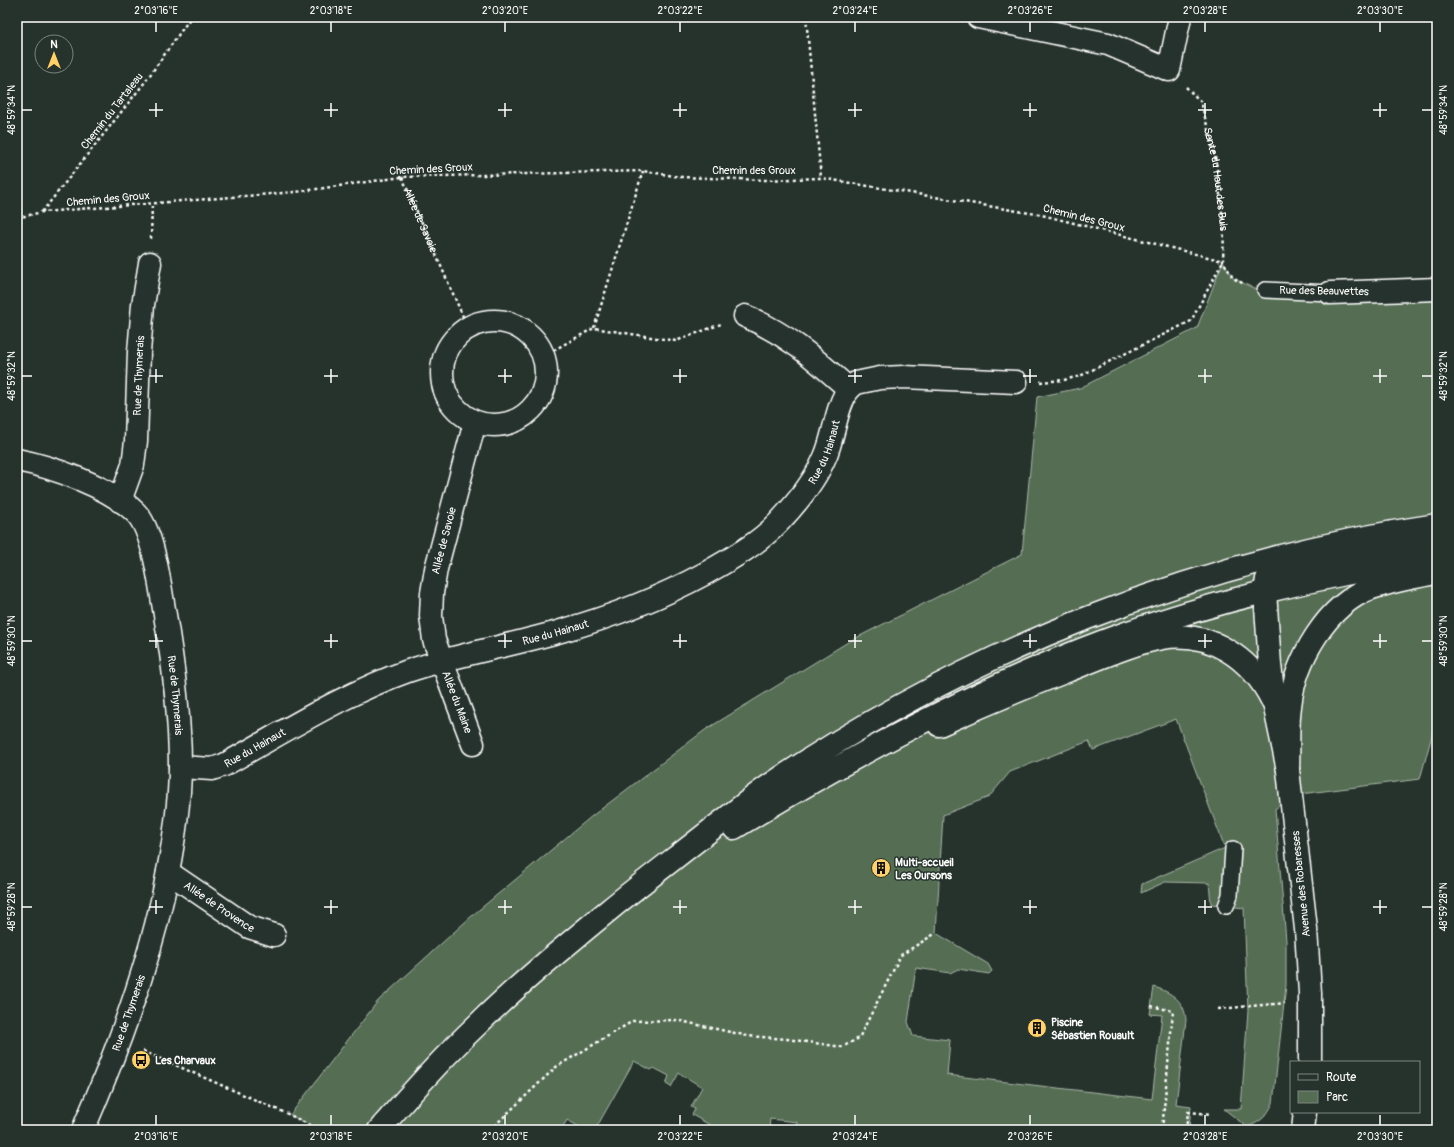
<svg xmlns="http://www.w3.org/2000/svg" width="1454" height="1147" viewBox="0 0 1454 1147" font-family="Pangolin,sans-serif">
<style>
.green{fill:#556e53;stroke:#aab6a9}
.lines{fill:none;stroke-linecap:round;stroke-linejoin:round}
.service-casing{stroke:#fff;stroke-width:18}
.minor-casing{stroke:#fff;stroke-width:25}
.tertiary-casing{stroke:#fff;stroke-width:25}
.secondary-casing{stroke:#fff;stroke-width:25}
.path{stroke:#fff;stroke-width:2.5;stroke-dasharray:3 3;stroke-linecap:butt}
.service{stroke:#26332d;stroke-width:15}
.minor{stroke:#26332d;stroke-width:22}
.tertiary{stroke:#26332d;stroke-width:22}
.secondary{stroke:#26332d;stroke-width:22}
.ticks{fill:none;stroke:#fff;stroke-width:1.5}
.labels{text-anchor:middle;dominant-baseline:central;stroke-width:3;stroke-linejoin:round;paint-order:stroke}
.street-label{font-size:11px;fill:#fff;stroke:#26332d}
.poi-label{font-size:11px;font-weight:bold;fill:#fff;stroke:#26332d;text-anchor:start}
.neatline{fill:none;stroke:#fff;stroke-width:1.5}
.ticks-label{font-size:10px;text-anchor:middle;fill:#fff}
</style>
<rect width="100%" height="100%" fill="#26332d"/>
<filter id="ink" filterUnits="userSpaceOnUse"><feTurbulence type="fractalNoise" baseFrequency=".025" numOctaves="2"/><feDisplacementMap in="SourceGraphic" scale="8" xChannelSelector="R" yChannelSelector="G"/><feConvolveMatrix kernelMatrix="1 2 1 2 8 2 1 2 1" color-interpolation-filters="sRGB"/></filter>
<g filter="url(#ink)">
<path class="green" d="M1223 261 1233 278 1255 289 1330 293 1437 289V717L1420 779 1292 795 1275 809 1286 941V985L1273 1103C1267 1116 1261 1122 1247 1127L1224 1109H1241L1248 1010 1244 908 1211 904 1209 883 1165 882 1141 893 1142 884 1225 848 1176 719 1093 750 1089 741 1010 772 989 797 943 815 936 933 988 964 992 971 989 974 958 969 950 973 916 968 908 1022 913 1036 950 1040 947 1075 1152 1099 1162 1015 1150 1014 1154 987C1171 992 1185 1001 1186 1020L1176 1104 1191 1106 1189 1130H796L797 1122 770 1119 769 1130H719L692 1115 695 1109 691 1107 702 1087 679 1073 671 1087 666 1084 669 1076 654 1068 651 1070 634 1061 595 1130 589 1127 585 1130 567 1120 561 1130H319L290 1115 378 1001 474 914 592 816 705 730 848 642 1022 554 1037 397 1080 388 1197 328Z"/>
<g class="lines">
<g class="service-casing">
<path id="service" d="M1265 290 1330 293
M1226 906 1230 895 1233 849"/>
</g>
<g class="minor-casing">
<g id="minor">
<path d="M978 17 1108 44 1169 70 1180 17"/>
<path d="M1330 293 1437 289"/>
<path d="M745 316C789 335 814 358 849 389L856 383 880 378 904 377 1016 382"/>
<circle cx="494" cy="373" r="52"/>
<path id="s3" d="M17 460C53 467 110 487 136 513 153 530 160 585 164 609 173 661 180 713 180 766 180 810 172 854 163 896 145 977 116 1054 83 1130"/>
<path id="s4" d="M120 501 133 465 136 441 139 352 143 305 150 263"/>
<path id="s5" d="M473 744 434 640 431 616 432 593 436 569 475 422"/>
<path id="s6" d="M180 767 212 769 224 765C284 732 343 694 408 671 458 654 510 646 561 631 611 617 660 598 706 573 731 559 759 543 778 523 796 504 815 481 825 457 834 438 836 405 849 389"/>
<path id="s7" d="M168 872 249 927 274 935"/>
</g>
</g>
<g class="tertiary-casing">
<path id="tertiary" d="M939 725C981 706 1024 688 1067 671 1098 659 1130 644 1162 638 1210 630 1251 658 1272 700
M1310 1062V993L1306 929 1288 770 1275 708 1270 665 1265 592 1267 579 1275 571 1310 561 1437 537
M1303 1130 1305 1112"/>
</g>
<g class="secondary-casing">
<path id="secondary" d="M1288 770C1289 749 1287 727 1290 706 1295 660 1327 604 1372 588 1392 581 1414 577 1435 573
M734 828C852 757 975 689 1104 641 1211 601 1324 575 1437 558
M379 1130C410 1094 442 1058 477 1025 519 984 564 947 609 910 643 882 678 856 712 829 731 815 748 800 767 787 968 651 1196 560 1437 525"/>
</g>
<g class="path">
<path d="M806 17 821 178"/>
<path id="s1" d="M1186 87 1201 102 1216 161 1224 229 1223 261 1233 278 1244 284"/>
<path id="s2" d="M402 177 468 328"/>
<path d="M42 212 145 82 191 17"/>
<path d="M17 218 42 212 296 192 402 177 643 171 681 177 765 180 821 178 1042 215 1223 261"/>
<path d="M151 239 152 203"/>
<path d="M594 328 643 171"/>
<path d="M543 356 594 328 676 341 721 324"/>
<path d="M1040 382 1064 380 1080 376 1191 321 1223 261"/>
<path d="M1151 1006 1173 1011 1162 1130"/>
<path d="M1218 1009 1285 1003"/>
<path d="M143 1051 290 1115 319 1130"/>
<path d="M490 1130 556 1067 633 1021 676 1020 748 1036 787 1039 842 1047 859 1038 901 955 936 933"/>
<path d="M1186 1130 1188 1112 1211 1114"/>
</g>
<use href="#service" class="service"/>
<use href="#minor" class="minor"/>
<use href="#tertiary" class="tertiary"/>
<use href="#secondary" class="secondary"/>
</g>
</g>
<path class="ticks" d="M156 22V32M331 22V32M505 22V32M680 22V32M855 22V32M1030 22V32M1205 22V32M1380 22V32M156 103V117M331 103V117M505 103V117M680 103V117M855 103V117M1030 103V117M1205 103V117M1380 103V117M22 110H32M149 110H163M324 110H338M498 110H512M673 110H687M848 110H862M1023 110H1037M1198 110H1212M1373 110H1387M1422 110H1432M156 369V383M331 369V383M505 369V383M680 369V383M855 369V383M1030 369V383M1205 369V383M1380 369V383M22 376H32M149 376H163M324 376H338M498 376H512M673 376H687M848 376H862M1023 376H1037M1198 376H1212M1373 376H1387M1422 376H1432M156 634V648M331 634V648M505 634V648M680 634V648M855 634V648M1030 634V648M1205 634V648M1380 634V648M22 641H32M149 641H163M324 641H338M498 641H512M673 641H687M848 641H862M1023 641H1037M1198 641H1212M1373 641H1387M1422 641H1432M156 900V914M331 900V914M505 900V914M680 900V914M855 900V914M1030 900V914M1205 900V914M1380 900V914M22 907H32M149 907H163M324 907H338M498 907H512M673 907H687M848 907H862M1023 907H1037M1198 907H1212M1373 907H1387M1422 907H1432M156 1115V1125M331 1115V1125M505 1115V1125M680 1115V1125M855 1115V1125M1030 1115V1125M1205 1115V1125M1380 1115V1125"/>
<defs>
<g id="building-disc" transform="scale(1)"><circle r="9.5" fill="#ffd166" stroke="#26332d"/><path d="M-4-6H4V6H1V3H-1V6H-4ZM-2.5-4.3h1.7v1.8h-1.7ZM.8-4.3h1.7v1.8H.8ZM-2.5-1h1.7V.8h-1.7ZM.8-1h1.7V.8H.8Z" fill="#111"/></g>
<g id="bus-disc" transform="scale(1)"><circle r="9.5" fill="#ffd166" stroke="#26332d"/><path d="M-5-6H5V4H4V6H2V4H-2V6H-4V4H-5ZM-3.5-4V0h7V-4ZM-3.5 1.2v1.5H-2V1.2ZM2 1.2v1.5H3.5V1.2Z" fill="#111"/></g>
</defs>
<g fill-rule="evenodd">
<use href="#building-disc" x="881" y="868"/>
<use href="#building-disc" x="1037" y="1028"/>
<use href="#bus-disc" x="141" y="1060"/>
</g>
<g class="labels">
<g class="street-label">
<text transform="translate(112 111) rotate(-52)">Chemin du Tartaleau</text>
<text transform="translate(431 169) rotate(-3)">Chemin des Groux</text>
<text x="754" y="170">Chemin des Groux</text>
<text stroke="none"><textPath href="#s1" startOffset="100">Sente du Haut des Buis</textPath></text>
<text transform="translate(108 199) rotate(-5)">Chemin des Groux</text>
<text transform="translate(1084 218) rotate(14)">Chemin des Groux</text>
<text stroke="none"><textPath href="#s2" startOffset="47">Allée de Savoie</textPath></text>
<text transform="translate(1324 291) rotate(1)">Rue des Beauvettes</text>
<text stroke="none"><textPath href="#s4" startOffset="128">Rue de Thymerais</textPath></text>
<text stroke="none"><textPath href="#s6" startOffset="740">Rue du Hainaut</textPath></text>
<text stroke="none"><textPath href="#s5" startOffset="212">Allée de Savoie</textPath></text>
<text stroke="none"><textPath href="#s6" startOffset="404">Rue du Hainaut</textPath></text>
<text stroke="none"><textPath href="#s3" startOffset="320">Rue de Thymerais</textPath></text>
<text transform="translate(457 702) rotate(69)">Allée du Maine</text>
<text stroke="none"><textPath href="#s6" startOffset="80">Rue du Hainaut</textPath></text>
<text transform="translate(1301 884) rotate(-96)">Avenue des Robaresses</text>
<text stroke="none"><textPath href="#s7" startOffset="62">Allée de Provence</textPath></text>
<text transform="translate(129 1013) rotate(-71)">Rue de Thymerais</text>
</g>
<g class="poi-label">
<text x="895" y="862">Multi-accueil<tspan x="895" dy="13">Les Oursons</tspan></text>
<text x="1051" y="1022">Piscine<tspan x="1051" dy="13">Sébastien Rouault</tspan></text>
<text x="155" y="1060">Les Charvaux</text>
</g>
</g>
<rect width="1454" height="1147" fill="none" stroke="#26332d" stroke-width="44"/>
<rect x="1290" y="1061" width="130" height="52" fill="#26332d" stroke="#7d8581"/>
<rect x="1298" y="1074" width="20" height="6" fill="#26332d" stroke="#7d8581"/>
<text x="1326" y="1081" font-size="12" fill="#ffffff">Route</text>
<rect x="1298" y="1091" width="20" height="12" fill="#556e53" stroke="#7d8581"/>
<text x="1326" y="1101" font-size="12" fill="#ffffff">Parc</text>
<g transform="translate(54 54)"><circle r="19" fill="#26332d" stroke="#7d8581"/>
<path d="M0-3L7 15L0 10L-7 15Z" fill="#ffd166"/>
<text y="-6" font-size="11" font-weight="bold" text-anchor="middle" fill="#ffffff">N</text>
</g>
<rect x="22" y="22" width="1410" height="1103" class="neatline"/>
<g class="ticks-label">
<text x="156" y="14">2°03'16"E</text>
<text x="331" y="14">2°03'18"E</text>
<text x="505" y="14">2°03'20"E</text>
<text x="680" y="14">2°03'22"E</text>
<text x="855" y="14">2°03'24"E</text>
<text x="1030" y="14">2°03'26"E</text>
<text x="1205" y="14">2°03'28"E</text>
<text x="1380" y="14">2°03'30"E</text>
<text transform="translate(11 110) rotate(-90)" y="4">48°59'34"N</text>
<text transform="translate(1443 110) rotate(-90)" y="4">48°59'34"N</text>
<text transform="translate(11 376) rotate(-90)" y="4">48°59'32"N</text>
<text transform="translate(1443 376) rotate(-90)" y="4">48°59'32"N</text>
<text transform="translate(11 641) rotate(-90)" y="4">48°59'30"N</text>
<text transform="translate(1443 641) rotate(-90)" y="4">48°59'30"N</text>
<text transform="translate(11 907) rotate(-90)" y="4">48°59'28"N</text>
<text transform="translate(1443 907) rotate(-90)" y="4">48°59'28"N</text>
<text x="156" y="1140">2°03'16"E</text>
<text x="331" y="1140">2°03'18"E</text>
<text x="505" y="1140">2°03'20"E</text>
<text x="680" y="1140">2°03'22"E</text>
<text x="855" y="1140">2°03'24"E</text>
<text x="1030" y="1140">2°03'26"E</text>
<text x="1205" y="1140">2°03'28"E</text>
<text x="1380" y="1140">2°03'30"E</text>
</g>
</svg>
